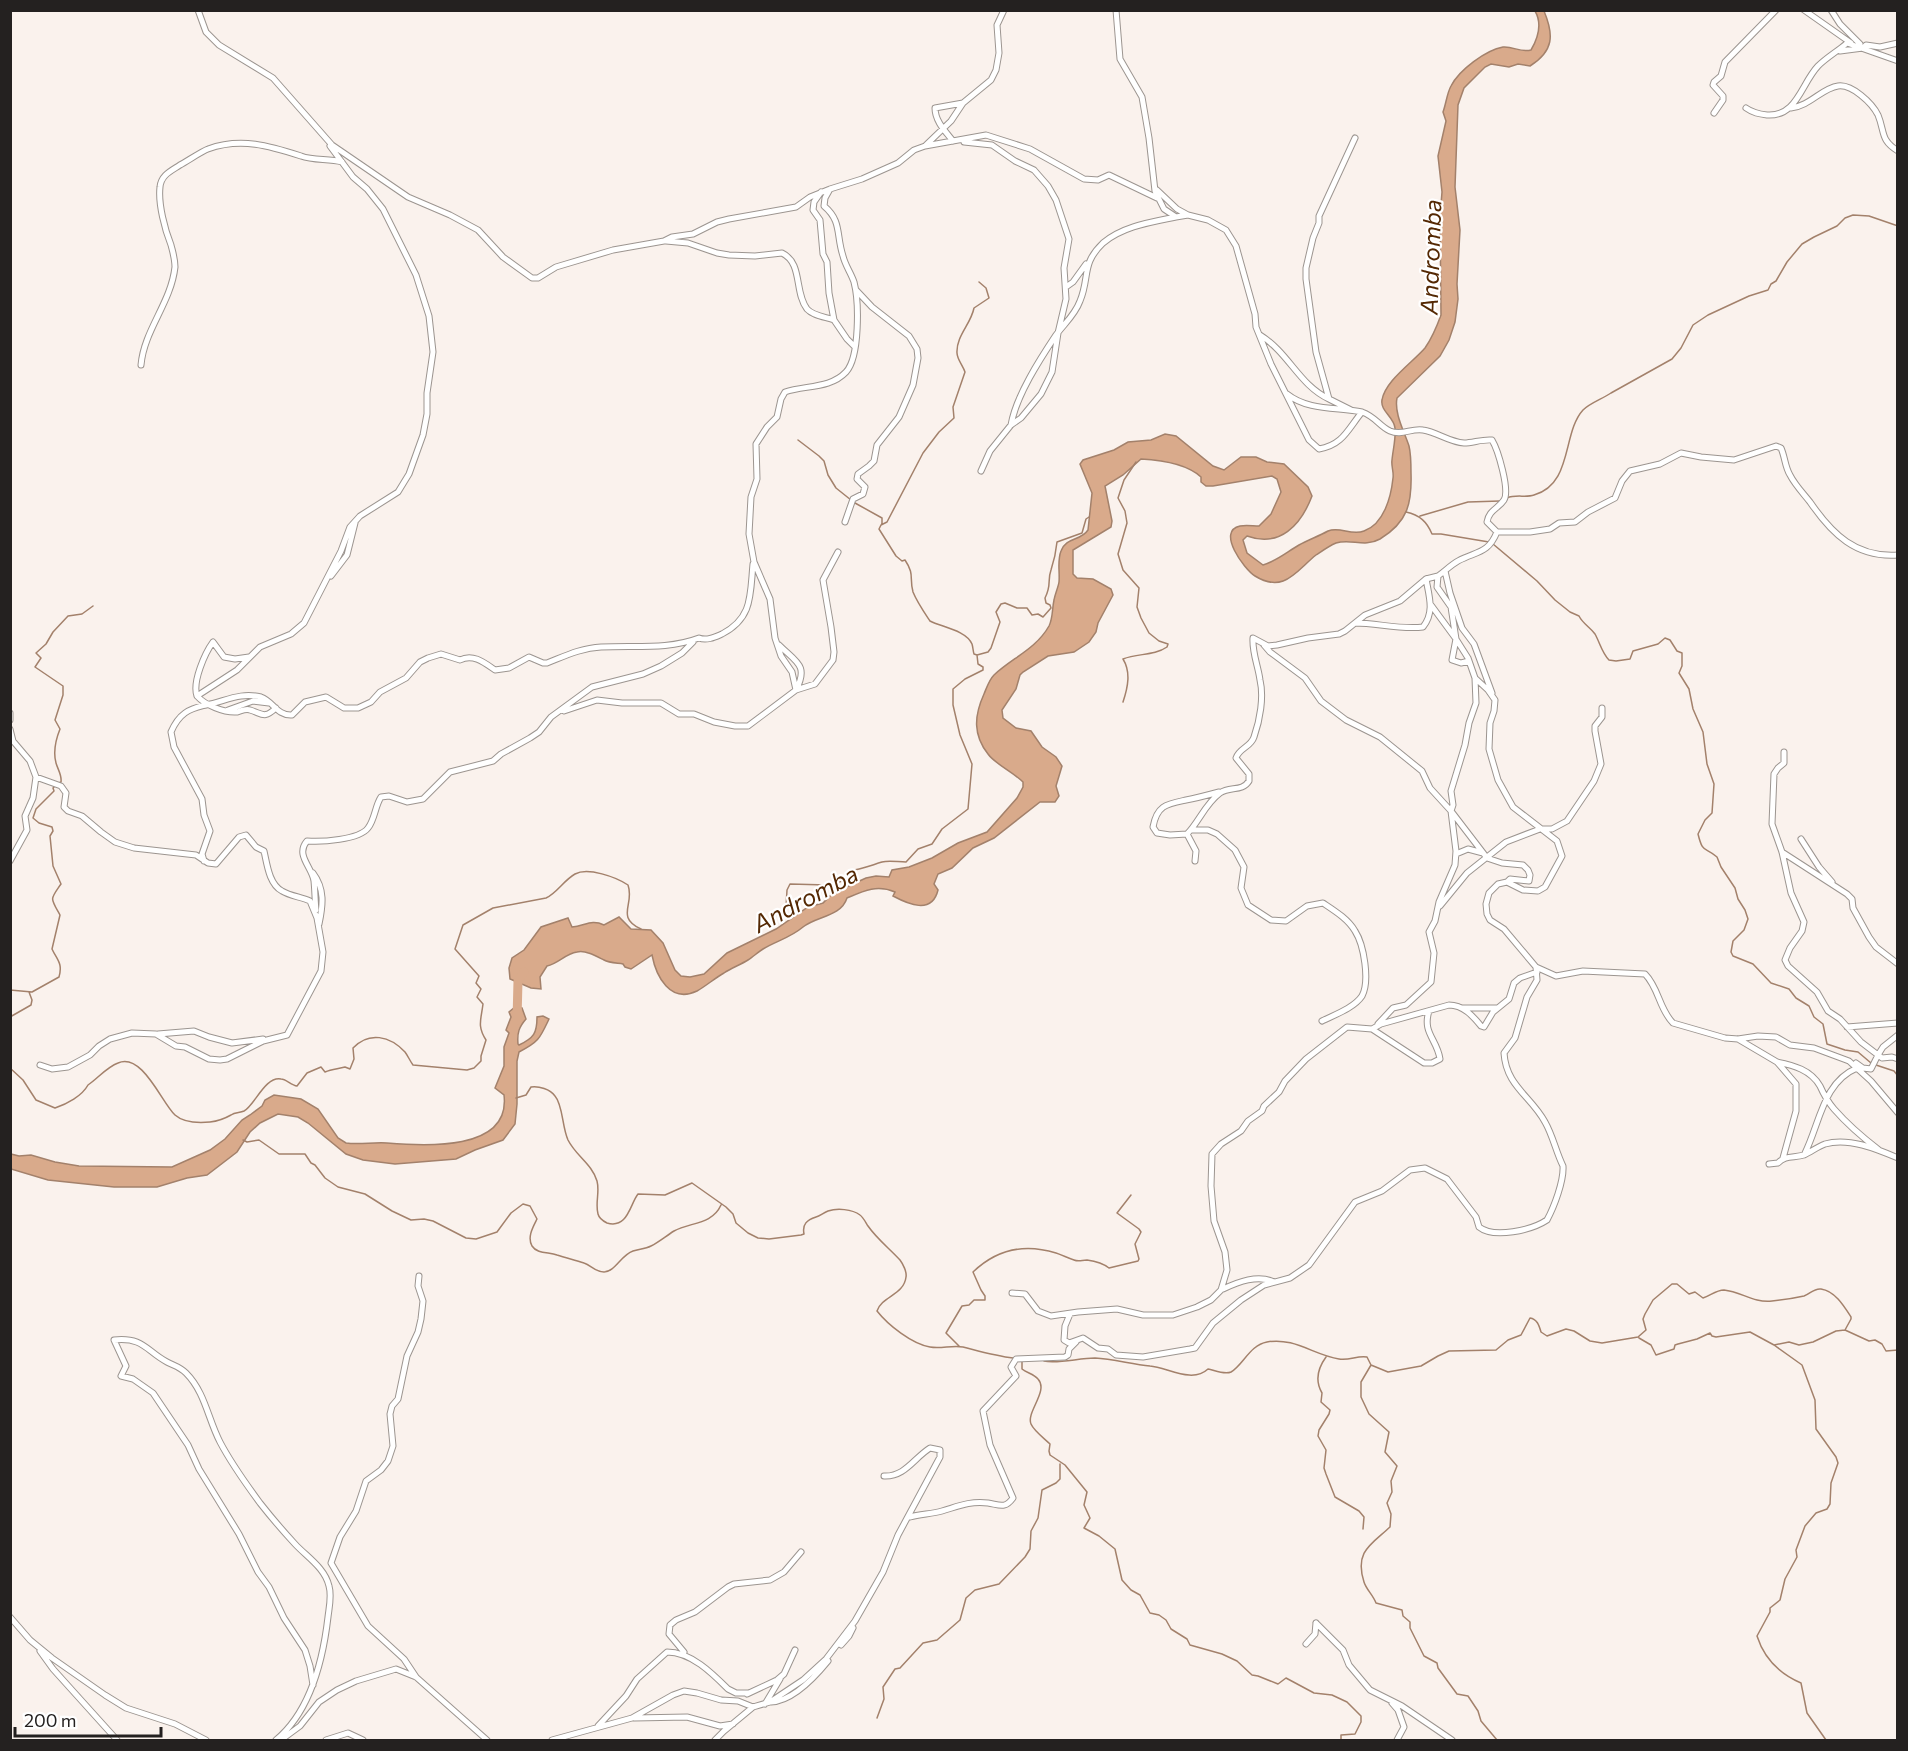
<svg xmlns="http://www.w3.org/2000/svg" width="1908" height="1751" viewBox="0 0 1908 1751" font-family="Commissioner,sans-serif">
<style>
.water{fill:#d9aa8b;stroke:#a3816b;stroke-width:1.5}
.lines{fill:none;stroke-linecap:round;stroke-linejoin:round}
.stream{stroke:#a3816b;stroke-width:1.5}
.river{stroke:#d9aa8b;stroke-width:9}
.minor-casing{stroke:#9c9590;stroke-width:7}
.minor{stroke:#fff;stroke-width:5}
.labels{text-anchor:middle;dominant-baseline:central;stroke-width:4.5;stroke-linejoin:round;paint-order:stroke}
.water-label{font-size:24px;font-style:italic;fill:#542803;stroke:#fff}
</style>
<rect width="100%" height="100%" fill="#faf2ed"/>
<path class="water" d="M1535 11H1544C1554 35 1554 51 1530 66L1518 64 1509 67 1491 64 1485 67 1464 88 1458 105 1455 187 1460 230 1457 284 1458 299 1455 322 1449 340 1440 356 1397 398C1394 413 1404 431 1409 446 1411 454 1411 465 1411 473 1412 503 1408 522 1380 539 1364 548 1351 538 1336 543 1329 546 1322 551 1316 555 1296 571 1284 594 1255 576 1244 569 1216 531 1240 526 1246 525 1253 526 1259 526L1271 514 1281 492 1277 479 1272 476 1213 486H1206L1201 482V477C1186 463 1160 460 1141 459L1123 475 1105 486 1112 521 1111 527 1073 550V574L1077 578 1093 579 1111 589 1113 595 1098 623 1096 632 1089 642 1074 652 1048 656 1023 672 1020 675 1016 689 1002 710 1003 718 1016 728 1031 731 1042 747 1056 757 1062 766 1056 786 1059 796 1055 802H1040L994 838 973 848 952 868 938 874 934 884 938 890C932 915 908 904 893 896L895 892C877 884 863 891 847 898 841 917 816 916 803 927 790 938 776 941 763 949 758 952 753 957 748 960 740 965 731 968 724 973 715 978 706 986 697 991 670 1004 656 976 652 955L631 969 625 967 623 964C617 963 609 963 604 960 596 956 586 950 577 952 565 954 559 963 547 966L540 977 541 989 531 988 510 979 509 968 512 958 524 950 541 927 568 918 572 927C585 926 591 919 604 925L619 917 631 929 651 930 663 943 675 970 681 976 690 977 704 974 727 953 776 929 808 907 823 903 833 893 866 878 876 876 889 877 892 870 909 867 932 858 958 843 987 832 1017 798 1023 787V782C1013 772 995 764 988 754 973 735 974 716 984 694 987 687 989 680 994 675 1012 658 1036 649 1049 626 1053 618 1052 609 1054 600 1055 594 1058 588 1059 582 1060 572 1057 561 1061 551 1066 537 1081 541 1088 530L1092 493 1080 464 1083 460 1114 450 1128 442 1151 440 1165 434 1176 436 1213 466 1224 470 1241 457H1256L1267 462 1284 464 1308 487 1312 496C1301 525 1280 548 1247 536L1243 540 1247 553 1263 565C1277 561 1287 552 1299 545 1308 540 1319 536 1328 531 1340 526 1351 536 1364 531 1384 524 1391 497 1393 478 1394 472 1391 466 1392 460 1393 449 1396 439 1395 428 1394 417 1380 411 1382 400 1385 381 1412 363 1425 348 1432 338 1437 326 1441 315L1440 217 1442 192 1438 156 1446 121 1443 112C1446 104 1447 93 1451 86 1459 70 1486 50 1503 47 1513 46 1521 53 1531 50 1538 38 1542 23 1535 11Z
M515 1007 522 1008 526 1019C519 1027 517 1033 518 1044L519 1045C534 1038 537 1033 537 1017L543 1016 549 1019C540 1038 539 1042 519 1052L517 1061V1104L515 1124 503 1140 475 1150 456 1159 395 1164 363 1160 346 1154 308 1123 298 1117 278 1114 260 1123 250 1132 237 1152 207 1175 187 1178 157 1187H114L48 1180 11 1169V1154L19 1156 31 1155 55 1162 79 1166 172 1167 210 1150 225 1139 242 1120 250 1115 262 1106 265 1100 274 1095 301 1099 318 1109 338 1138 346 1143C359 1145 373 1142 387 1143 424 1146 511 1152 504 1095L495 1088 504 1066V1047L509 1033 506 1030 511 1017 509 1012Z"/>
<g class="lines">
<path class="stream" d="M798 440 819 456 824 461 828 475 836 488 851 500
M1507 498C1516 494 1526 498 1534 495 1573 484 1562 433 1583 410 1590 403 1602 399 1611 393 1631 382 1652 370 1672 359L1681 348 1693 325 1708 315 1749 296 1768 290 1771 284 1776 281 1787 262 1802 244 1814 237 1837 226 1845 218 1853 215 1869 216 1898 226
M855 503 882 518V524
M1406 512C1420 515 1427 522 1432 534H1441L1489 542
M1420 516 1468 502 1500 501
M1493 544 1537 581 1555 600 1570 612 1579 616C1583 624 1590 627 1595 634 1600 643 1602 653 1609 660L1616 661 1630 659 1633 651 1658 644 1665 638 1670 640 1677 651 1682 653V666L1679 673 1689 689 1693 709 1703 732 1707 764 1714 784 1712 813 1705 820 1698 834C1703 854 1704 846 1717 857L1721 867 1735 888 1738 899 1745 910 1748 919 1744 930 1733 941 1731 952 1733 956 1753 964 1771 983 1789 989 1796 998 1809 1006 1814 1017 1823 1024 1827 1044 1845 1050 1858 1052 1871 1063
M977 655 974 654C973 651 973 647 972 644 966 630 941 627 930 621 924 612 917 602 913 592 909 577 915 575 905 560L902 561 896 556 879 529 881 525 887 522 923 453 939 432 954 418 953 407 965 372C963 366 957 359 957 353 956 336 971 324 974 308L989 298 986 288 979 282
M1123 702C1128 687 1131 672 1123 659 1138 653 1154 656 1167 647L1168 644 1159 641 1149 633 1141 618 1137 607 1139 588 1123 570 1118 554 1127 523 1125 511 1118 498 1124 480 1136 462
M59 783 61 782C62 775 58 770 56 763 53 752 56 739 60 729L55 720 63 695V686L35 667 41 658 36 653 46 644 53 632 68 616 82 614 93 606
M786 907 787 890 790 884 827 885 843 881 854 870C865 868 872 865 882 862 889 860 898 862 906 862L918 849 932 844 942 829 968 809 972 764 960 735 953 705V689L965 679 983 670V667L978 664 977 655 988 652 991 648 1000 622 996 612 1001 604 1005 603 1017 608H1027L1032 615 1038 614 1043 617 1051 608 1050 605 1046 603 1045 598C1052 584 1047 581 1051 570 1054 561 1056 552 1057 542L1082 533 1086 519 1089 517
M10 990 32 992 59 977C63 963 57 960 52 949L60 915C50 897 50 900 61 884L53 866 50 836 53 831 52 827 39 823 33 818 36 809 54 791 53 788 55 786
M10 1017 31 1005 32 1000 29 992
M1876 1065 1894 1071 1898 1076
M10 1068 23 1080 36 1100 55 1108C67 1104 82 1096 88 1085 98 1078 107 1067 118 1063 142 1052 162 1103 175 1115 184 1123 199 1123 210 1122 219 1121 224 1119 231 1115 235 1112 240 1113 244 1111 255 1105 265 1076 281 1079 286 1079 291 1085 297 1086L307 1073 321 1067 325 1072C332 1069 338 1069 345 1067L350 1069 354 1059 353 1048C369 1031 390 1036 405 1052 408 1056 410 1061 413 1065L467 1070 474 1068 481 1061V1056L486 1040C477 1026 481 1020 483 1004L477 997 481 989 476 983 479 976 455 949 463 925 493 908 546 898C557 893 563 881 575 874 588 867 616 877 628 885 635 904 615 917 641 929
M516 1098 526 1095 531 1087C539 1086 550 1089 555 1096 563 1105 562 1127 568 1140 576 1156 592 1164 597 1181 600 1192 595 1203 598 1214 599 1218 603 1221 607 1223 628 1229 630 1204 638 1194L665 1195 692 1183 726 1207 733 1214 736 1223 748 1233 758 1238 769 1239 801 1235 804 1234C802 1224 807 1220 816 1217 820 1216 823 1213 828 1211 837 1208 852 1209 860 1215 863 1217 866 1223 868 1226 877 1239 889 1248 900 1260 903 1264 907 1272 906 1277 904 1295 882 1296 877 1311 888 1325 912 1344 930 1347 941 1349 952 1345 963 1347 979 1351 996 1356 1013 1358
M243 1140 247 1142 259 1140 279 1154H305L311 1163 315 1165 325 1178 338 1187 365 1194 392 1211 411 1220 424 1219 433 1221 466 1238 476 1239 497 1232 511 1213 523 1204 530 1206 537 1219C533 1227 527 1237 532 1246 537 1254 549 1252 557 1255 566 1258 575 1260 584 1263 591 1265 595 1272 604 1272 615 1272 621 1255 633 1251 639 1249 645 1249 651 1246 659 1242 666 1236 674 1231 690 1222 712 1225 721 1205
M1639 1338 1651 1345 1656 1355 1674 1349 1675 1345 1678 1344 1697 1339 1710 1333 1712 1336 1716 1337 1750 1332 1774 1345 1789 1342 1799 1345 1813 1342 1836 1331 1845 1330 1869 1341 1875 1340 1882 1344 1886 1351 1898 1350
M1774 1345 1802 1365 1815 1400 1816 1429 1836 1457 1838 1463 1831 1483 1830 1504 1827 1509 1816 1513 1805 1526 1796 1550 1797 1557 1785 1579 1780 1600 1770 1608V1612L1757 1636C1764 1658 1780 1674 1801 1683L1807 1713 1826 1740
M959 1346 946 1333 962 1306 969 1305 974 1300H985V1296L981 1290 973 1272C997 1249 1024 1243 1056 1253 1062 1255 1068 1258 1074 1260 1079 1262 1082 1260 1087 1260 1094 1261 1104 1264 1109 1268L1138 1261 1139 1259 1135 1244 1141 1232 1139 1229 1117 1213 1131 1195
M1326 1357C1318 1368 1315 1381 1322 1393L1321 1402 1330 1410 1329 1414 1319 1430 1318 1436 1326 1450 1324 1468 1326 1474 1335 1497 1359 1511 1364 1517 1363 1529
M1022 1360V1369C1027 1373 1034 1374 1038 1379 1049 1391 1026 1412 1031 1424 1034 1431 1045 1439 1050 1444L1049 1451 1050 1455 1065 1465 1087 1492 1084 1505 1090 1518 1084 1528 1099 1536 1115 1549 1122 1580 1131 1590 1140 1595 1150 1613 1159 1615 1166 1620 1171 1629 1187 1639 1190 1645 1222 1654 1237 1661 1252 1675 1258 1676 1278 1684 1286 1678 1314 1693 1332 1695 1347 1702 1361 1716V1722L1355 1734 1341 1735V1740
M1044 1361C1058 1364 1079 1358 1095 1358 1113 1359 1131 1364 1150 1366 1167 1367 1192 1384 1208 1369 1214 1370 1224 1375 1231 1372 1243 1365 1250 1345 1267 1342 1294 1337 1314 1355 1339 1359 1349 1361 1358 1355 1367 1357L1371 1365 1388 1372 1421 1366 1438 1356 1449 1351 1496 1350 1508 1340 1521 1335 1530 1318C1537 1319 1539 1325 1541 1332L1547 1336 1566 1329 1574 1331 1590 1341 1602 1343 1638 1337 1646 1330 1643 1319 1645 1314 1653 1300 1672 1284H1677L1689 1294 1695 1292 1703 1298C1710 1296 1716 1290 1724 1290 1742 1292 1753 1303 1772 1301 1782 1300 1795 1298 1804 1296 1810 1294 1814 1288 1821 1289 1835 1291 1844 1306 1851 1317V1319L1845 1330
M1371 1365 1361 1382V1397L1369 1414 1389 1432 1385 1452 1397 1466 1391 1481 1392 1492 1387 1503 1391 1514 1390 1527C1372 1544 1354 1551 1364 1582 1366 1589 1373 1595 1376 1603L1402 1610 1403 1616 1410 1622V1628L1424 1656 1437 1663 1438 1668 1457 1694 1468 1696 1478 1711 1481 1721 1497 1740
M877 1718 884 1699 883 1687 895 1669 900 1668 923 1643 937 1640 960 1620 966 1598 975 1590 999 1584 1025 1557 1030 1549 1031 1531 1038 1518 1042 1490 1056 1483 1060 1479V1464"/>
<path class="river" d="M517 1020 518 981 524 972"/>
<g class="minor-casing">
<path id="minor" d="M198 10 206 32 219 45 273 78 332 145 408 197 450 215 478 230 503 257 532 278H538L556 267 613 250 664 241 672 237 693 234 717 222 729 219 796 207 810 197 830 189
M1804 10 1851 43
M1831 10 1840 24 1860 44
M1840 51 1863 48 1866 45 1880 47 1898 43
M1746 108C1753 113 1759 114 1767 115 1797 117 1801 84 1818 66 1827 57 1838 51 1847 43L1898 61
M1791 108C1810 106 1822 88 1838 86 1852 84 1872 103 1878 115 1885 132 1880 140 1898 151
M1714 113 1723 100V96L1713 85 1714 82 1721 76 1725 62 1776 10
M953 141C945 131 935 121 935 108L963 103 991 80 996 70 999 53 997 25 1004 10
M964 142 992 145 1015 161 1034 170 1048 186 1056 200 1069 239 1064 268 1066 299 1058 333 1052 372 1041 394 1021 418 1011 425 990 451 981 471
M926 145 951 121 963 103
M1157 190 1177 209 1188 215
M821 192 814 202 813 210 820 220 823 254 827 262 829 293 834 320
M666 241 688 243 717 253 729 255 755 256 782 253C803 263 794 292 807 309 813 316 826 317 834 320L847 339 854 346
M1066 287 1073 282 1086 264
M1260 335C1289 353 1299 385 1329 399
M141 365C144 330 171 303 175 267 175 259 173 253 171 245 165 230 158 204 160 187 161 175 171 171 180 165 186 162 202 151 208 149 241 137 270 146 301 156 314 161 329 158 342 162
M1287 394C1308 411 1338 407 1362 412
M1351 410 1329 399 1316 352 1306 279V268L1313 238 1319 223V216L1355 138
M1011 425C1016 396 1040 359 1056 335 1064 324 1075 315 1080 301 1090 277 1081 264 1103 243 1123 226 1152 222 1176 217
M845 522 853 499 863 494 865 487 857 479 858 474 869 466 874 461 877 445 899 417 913 385 918 358 917 349 909 336 872 307 856 290
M1497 532H1530L1550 529 1559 523 1575 522 1588 512 1615 498 1622 481 1630 471 1660 464 1681 453 1701 457 1734 460 1776 446 1781 448C1785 457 1785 467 1790 475 1795 485 1803 493 1810 502 1832 534 1856 558 1898 555
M1445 571 1450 593 1462 628 1474 644 1492 693
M331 576 347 555 355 523
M1431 605 1456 639 1452 660 1461 663 1469 661
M1355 623 1365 615 1400 601 1426 579
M779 645C796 662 809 665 796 690
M1264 645 1270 652 1305 678 1321 701 1346 720 1380 737 1422 771 1430 788 1451 811 1487 858 1502 863 1523 865 1528 870 1530 875 1529 881 1510 879 1507 882
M249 657 235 659 224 657 213 642C205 653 192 682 197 696 205 705 224 713 237 712 241 711 246 708 250 710 263 714 264 719 276 708
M796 690 792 672 781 656 775 638 770 599 754 562 749 534 751 497 757 479 756 444 767 427 777 417 781 399 785 392C805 385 830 389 846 372 860 357 859 301 854 282 851 273 845 265 843 256 836 235 842 221 824 206L825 198 830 189 862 179 898 163 914 150 925 146 986 135 1030 149 1084 179 1098 180 1109 175 1157 198
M197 696 237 670 260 647 291 634 304 623 341 551 350 527 360 516 398 492 409 474 423 435 427 414V393L433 352 429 316 416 275 383 209 367 189 353 177 330 146
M228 710 253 701 269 703
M564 711 597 700 622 703H661L679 714H694L714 722 735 726H748L796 690 815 684 833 660 834 652 831 627 823 580 838 552
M10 713V720
M10 729 13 741 30 761 36 777 33 798 25 816 27 830 10 861
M1784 752V763L1778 768 1774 774 1772 824 1782 852 1791 893 1804 922 1802 931 1790 948 1785 960 1788 966 1817 992 1828 1011 1840 1019 1861 1042 1878 1055 1883 1047 1898 1035
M36 777 61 786 66 793 64 807 68 811 82 816 101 832 115 842 134 848 196 855 208 863 216 864 239 837 246 835 256 847 264 851C267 864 269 884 282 891 290 896 301 897 310 901L317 918 323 952 321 971 287 1035 263 1041 227 1059 220 1060 209 1059 185 1047 176 1046 156 1034 132 1033 110 1039 99 1046 90 1055 68 1067 52 1069 40 1065
M1191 830H1208L1217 834 1235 850 1244 867 1241 888 1248 905 1271 920 1286 921 1307 906 1323 903C1335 911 1348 919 1355 931 1364 945 1370 981 1362 996 1354 1008 1334 1015 1322 1021
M1187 834C1199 822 1205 804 1220 793 1230 786 1242 792 1249 781V774L1236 758C1239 748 1251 747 1254 737 1260 720 1264 697 1260 680 1258 665 1252 653 1253 638L1268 646 1277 645 1308 638 1339 634 1345 631 1355 623C1377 623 1401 630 1423 627 1435 612 1429 596 1426 579L1438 576
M1801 839 1819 867 1832 882
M1782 852 1847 894 1852 899 1853 908 1869 937 1876 947 1898 964
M1456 854 1468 849 1483 853
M204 861 202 854 210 831 204 815 202 799 174 747 171 732C174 725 178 718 185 713 192 708 198 707 206 705 226 701 240 692 261 697 273 701 277 716 292 715L305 702 326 697 344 708H358L371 702 380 692 406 678 420 662 428 658 441 654 460 660C473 653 485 663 495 670L509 668 529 657 543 663H547C565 656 581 648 601 647 635 645 667 650 699 638 707 641 715 637 722 634 753 618 750 595 753 564
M1195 861 1196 851 1187 834 1170 835 1157 833 1153 827C1157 805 1167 804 1186 800 1197 798 1208 795 1219 792
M313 873C325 889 323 905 319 924
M1440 906 1467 873 1506 842 1540 829H1552L1567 821 1594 781 1601 764 1595 731V726L1602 717V708
M316 910C315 901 315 891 314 881 312 867 295 855 307 841 321 842 359 840 368 828 375 819 375 806 381 797L389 796 407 802 423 799 450 772 493 761 501 754 530 738 539 732 551 717 592 687 643 674 661 666 682 653 693 642
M1536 967 1556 976 1583 971 1645 974C1659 988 1659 1009 1673 1023L1725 1038 1738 1039 1758 1036 1776 1037 1790 1045 1814 1048 1849 1061 1871 1081 1898 1113
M1462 1008H1497
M1378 1024 1393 1008 1406 1005 1431 982 1434 953 1429 932 1435 921 1439 902 1455 865 1456 851 1451 811 1453 805 1451 791 1465 745 1469 723 1476 703 1475 678
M1847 1027 1898 1023
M1372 1029 1424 1063H1432L1440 1059C1437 1039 1422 1033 1429 1011
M158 1034 194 1031 209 1037 232 1043 263 1039
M1738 1039 1777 1062 1796 1084V1111L1783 1158
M1777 1062C1793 1065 1811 1070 1820 1086 1824 1095 1828 1102 1834 1109 1848 1125 1862 1137 1879 1150
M1856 1063 1863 1068 1871 1069 1878 1055 1882 1058 1892 1057 1898 1059
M1805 1153C1820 1123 1823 1082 1857 1068
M1769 1164 1778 1163C1785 1155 1794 1158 1804 1155 1811 1152 1817 1147 1825 1144 1848 1137 1877 1149 1898 1158
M1223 1289C1238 1282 1258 1274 1274 1282
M1012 1293 1025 1294 1038 1311 1051 1316 1078 1312 1117 1309 1143 1315H1173L1197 1307 1211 1300 1221 1290 1227 1270 1225 1252 1214 1221 1211 1186 1212 1154 1221 1144 1241 1131 1248 1121 1262 1111 1264 1106 1279 1092 1285 1081 1306 1059 1347 1027 1372 1029 1381 1024 1449 1005C1463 1005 1473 1016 1481 1026L1484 1027 1493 1012 1509 999 1514 983 1520 978 1537 972
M1070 1314 1065 1326 1064 1340 1069 1343 1083 1338 1098 1348 1108 1349 1116 1355 1143 1357 1190 1349 1195 1348 1213 1323 1241 1300 1264 1285 1290 1278 1309 1265 1355 1202 1382 1191 1410 1170 1425 1168 1447 1179 1476 1217 1479 1227C1494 1239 1532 1230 1547 1220 1554 1207 1564 1181 1563 1166 1556 1152 1553 1136 1545 1122 1531 1096 1506 1086 1504 1053L1515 1038 1527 997 1537 980 1536 967 1504 929 1490 920 1487 914 1486 904 1489 893 1498 884 1507 882 1523 890 1538 891 1545 887 1562 856 1557 841 1513 807 1498 780 1489 749 1490 723 1494 711 1495 700 1488 690 1475 678 1468 658 1456 639 1451 607 1437 587 1438 576C1445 571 1451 565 1458 561 1477 551 1488 554 1497 532L1487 522C1489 510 1498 509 1504 500 1510 490 1498 450 1492 440 1482 439 1473 443 1464 443 1449 442 1437 432 1423 430 1411 428 1402 436 1390 431 1379 426 1376 417 1362 412 1348 429 1343 445 1319 449L1309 440 1271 364 1256 327 1255 314 1236 246 1226 230 1208 220 1188 215 1176 217 1164 209 1155 191 1149 138 1142 97 1120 59 1116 10
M910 1517C920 1514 932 1514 942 1511 959 1506 969 1501 988 1503 1000 1505 1005 1509 1013 1498L990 1445 983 1411 1016 1376 1011 1367 1016 1359 1065 1357 1068 1355 1069 1349 1076 1342
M10 1617 30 1640 52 1658 105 1695 126 1708 175 1724 206 1740
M1316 1623 1343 1650 1349 1665 1370 1690 1402 1706 1452 1740
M1306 1644 1315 1634 1316 1623
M841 1645 849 1636 853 1628
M40 1651 53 1669 117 1740
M684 1652 669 1634 670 1625 676 1620 695 1612 728 1587 734 1584 770 1580 784 1572 801 1552
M416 1677 404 1659 368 1626 331 1563 340 1537 356 1511 366 1481 381 1470 388 1461 393 1446 390 1414 392 1406 398 1399 407 1356 418 1332 421 1319 423 1301 418 1286 419 1276
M747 1694 777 1680 784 1674 795 1650
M771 1702C793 1701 815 1677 828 1661
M1392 1703 1398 1710 1404 1727 1397 1740
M765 1704 780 1679
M634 1718 687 1717 720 1726 733 1724
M598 1726 626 1696 637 1679 667 1652C691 1652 712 1673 728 1689L736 1693H748
M276 1740C311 1711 323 1660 328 1617 329 1608 332 1596 329 1586 325 1568 307 1557 295 1544 283 1531 271 1517 260 1503 246 1484 231 1463 220 1442 208 1419 205 1392 186 1373 180 1367 175 1366 167 1362 146 1351 144 1337 114 1340L126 1366 121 1376 133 1379 153 1393 188 1445 199 1469 239 1534 258 1572 269 1587 284 1618 305 1650 310 1666 313 1685
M281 1740 300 1726 319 1702 337 1690 356 1681 396 1669 416 1677 487 1740
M326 1740 348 1733 363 1740
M552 1740 632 1718 673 1695 684 1691 697 1693 721 1700 738 1701 753 1707 770 1702 803 1680 826 1659 855 1621 883 1572 898 1535 940 1457V1450L930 1448C914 1458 905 1477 884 1476
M715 1740 724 1731 753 1707"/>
</g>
<use href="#minor" class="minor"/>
</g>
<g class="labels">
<g class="water-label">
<text transform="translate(1430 257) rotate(-88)">Andromba</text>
<text transform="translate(805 898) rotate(-28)">Andromba</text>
</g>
</g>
<rect width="1908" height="1751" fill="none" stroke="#242120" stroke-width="24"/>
<path d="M15 1727v9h146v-9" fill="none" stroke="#242120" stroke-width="3"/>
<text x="24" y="1727" font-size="18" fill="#242120" stroke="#ffffff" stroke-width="4.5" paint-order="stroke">200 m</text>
</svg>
